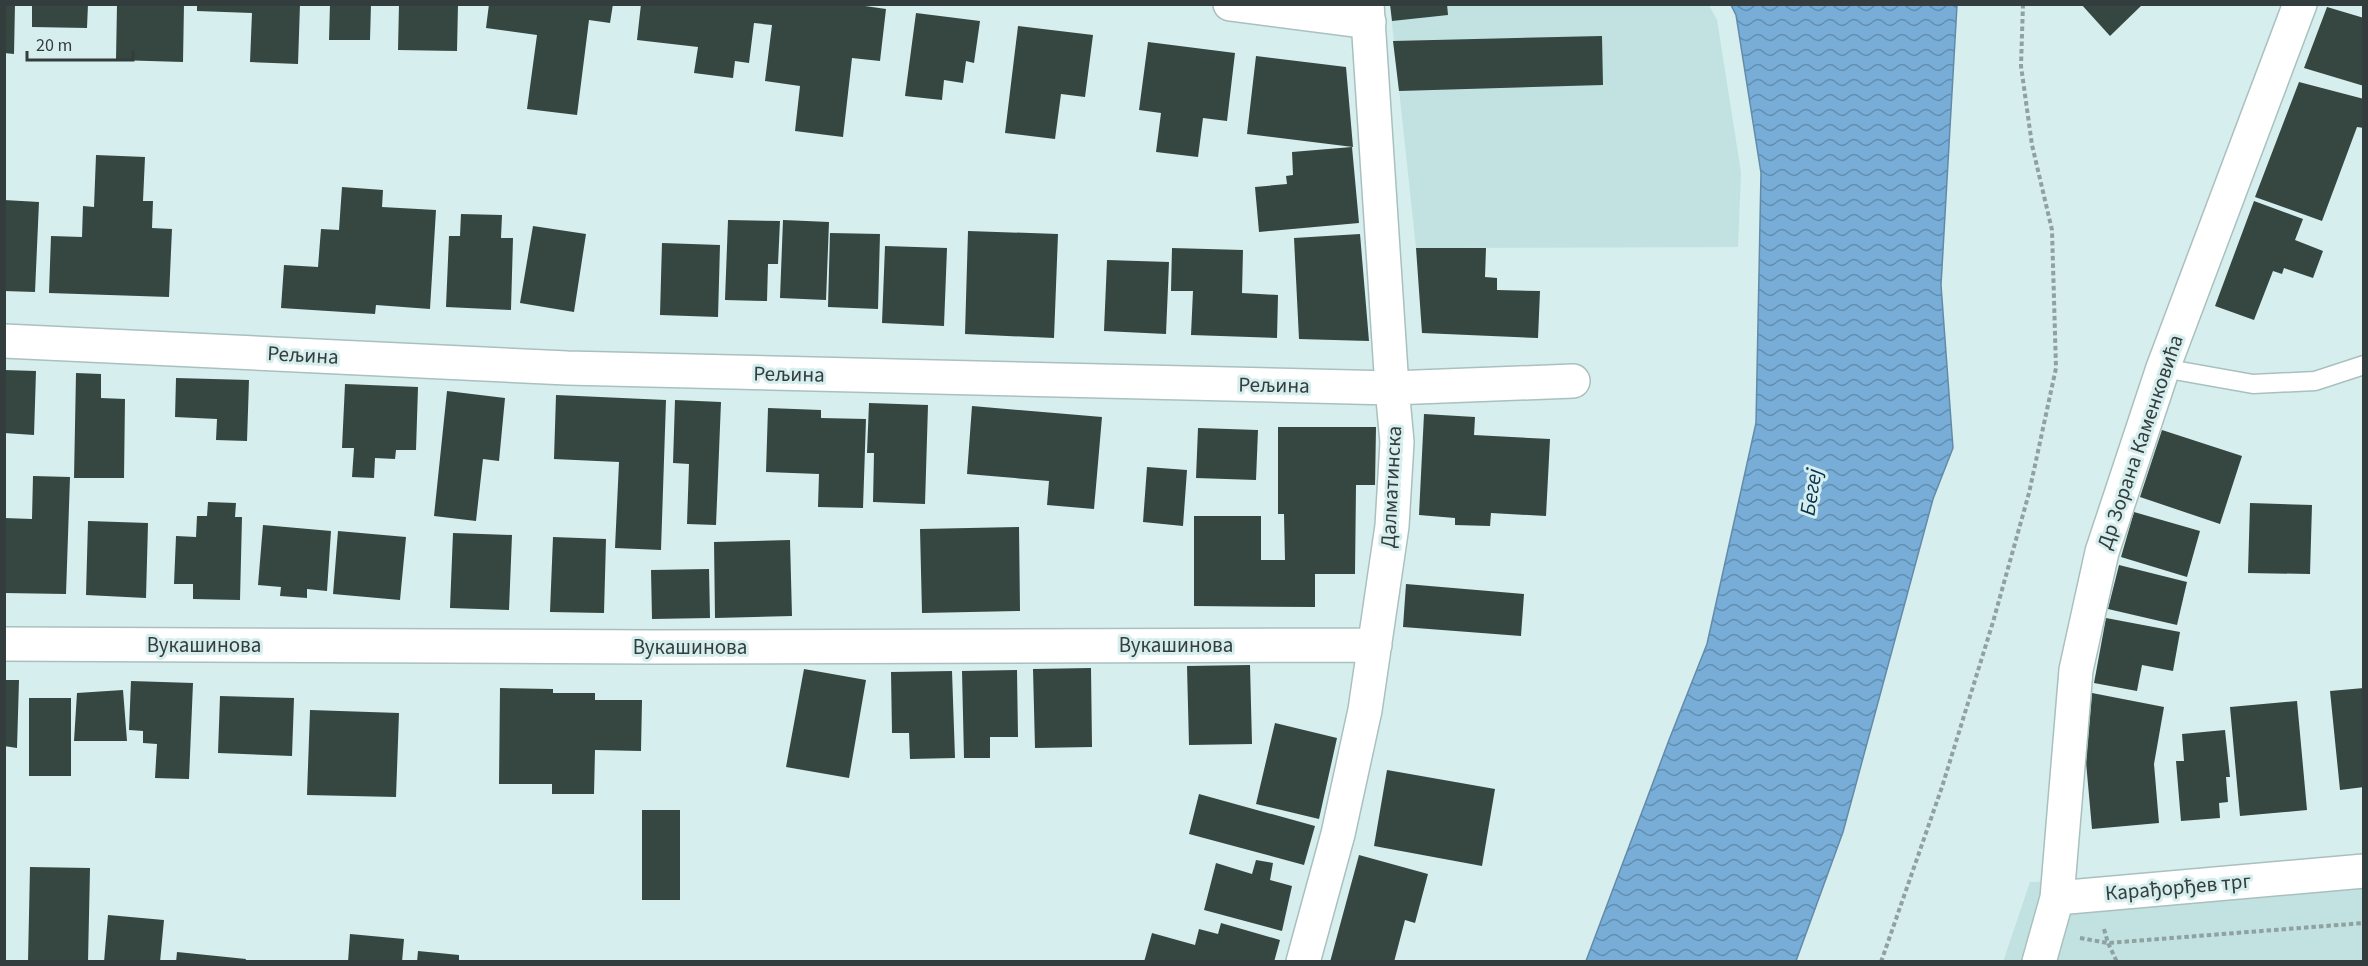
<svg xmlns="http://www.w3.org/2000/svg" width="2368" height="966" viewBox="0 0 2368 966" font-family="'Source Sans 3',sans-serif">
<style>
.built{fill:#c1e2e0}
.water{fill:url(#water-waves);stroke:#638ba9;stroke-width:1.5}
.building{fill:#354740}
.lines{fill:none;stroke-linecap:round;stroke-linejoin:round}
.lane-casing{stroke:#a9c0bf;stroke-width:21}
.street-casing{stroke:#a9c0bf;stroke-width:36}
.path{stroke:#8fa1a0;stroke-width:4;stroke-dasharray:4.5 3;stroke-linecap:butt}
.lane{stroke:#fff;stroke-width:18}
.street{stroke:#fff;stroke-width:33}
.labels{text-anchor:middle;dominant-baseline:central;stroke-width:6;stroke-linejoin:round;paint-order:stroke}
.street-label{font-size:21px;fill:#343d3d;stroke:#d6eeed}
.water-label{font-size:22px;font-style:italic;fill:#06324e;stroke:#d6eeed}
</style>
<defs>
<pattern id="water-waves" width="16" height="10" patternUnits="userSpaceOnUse" patternTransform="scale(1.5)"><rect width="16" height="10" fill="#77add7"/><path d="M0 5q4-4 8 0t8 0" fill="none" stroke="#628eb0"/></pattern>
</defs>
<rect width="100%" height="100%" fill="#d6eeed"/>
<path class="built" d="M1390 5H1709L1717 20 1741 172 1738 247 1416 248Z
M2363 869V961L2003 962 2030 882Z"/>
<path class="water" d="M1731 5H1957L1941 285 1953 448 1933 499 1843 832 1796 961H1586L1669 740 1707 644 1756 423 1761 173 1736 15Z"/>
<path class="building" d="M4 4H15L14 54 4 53Z
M32 4H88L87 28 32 27Z
M117 4H184L183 62 116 60Z
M197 4H300L298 64 250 62 252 13 197 11Z
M330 4H371L370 40H329Z
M399 4H458L457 51 398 50Z
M489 4H613L610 23 589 20 577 115 527 109 537 35 486 28Z
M641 4H851L886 9 880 61 852 58 843 137 795 131 800 86 765 81 772 25 754 23 749 63 735 61 733 78 694 73 698 47 637 40Z
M1390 4H1447L1448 15 1392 21Z
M2081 4H2143L2110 36Z
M2327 7 2364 18V86L2304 68Z
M916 13 980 21 974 63 966 61 963 83 944 80 942 100 905 96Z
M1018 26 1093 35 1085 97 1061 94 1055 139 1005 133Z
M1602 36 1603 85 1399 91 1393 41Z
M1148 42 1235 53 1227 121 1203 118 1198 157 1156 152 1161 113 1139 110Z
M1256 56 1346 67 1353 147 1247 134Z
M2299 82 2364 99V128L2357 127 2322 221 2255 197Z
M1352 147 1359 223 1259 232 1255 187 1287 184 1286 176 1293 175 1292 152Z
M96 155 145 157 143 201H153L152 228 172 229 169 297 49 293 51 236 82 237 83 206 94 207Z
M342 187 383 190 382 207 436 210 430 309 376 305 375 314 281 308 284 265 318 267 321 229 339 230Z
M4 200 39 202 35 292 4 291Z
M2254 201 2303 219 2295 240 2323 251 2313 278 2284 268 2282 274 2273 271 2254 320 2215 306Z
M461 214 502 215 501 238H513L511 310 446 307 449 236H460Z
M728 220 780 221 778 264H768L767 301 725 300Z
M783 220 829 222 826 300 780 298Z
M533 226 586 234 574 312 520 303Z
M968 231 1058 234 1054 338 965 334Z
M830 233 880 234 878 309 828 307Z
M1360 234 1369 341 1299 339 1294 238Z
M662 243 720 245 718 317 660 315Z
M885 246 947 248 944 326 882 323Z
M1172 248 1243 250 1242 293 1278 295 1277 338 1191 335 1193 291H1171Z
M1416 248H1486L1485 277 1497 278V290L1540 291 1538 338 1422 333Z
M1107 260 1169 262 1166 334 1104 331Z
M4 370 36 371 34 435 4 433Z
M76 373 101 374V398L125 399 124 478H74Z
M176 378 249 380 247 441 216 440 217 419 175 417Z
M345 384 418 387 416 450H396L395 459 375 458 374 478 352 477 354 448H342Z
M447 391 505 398 499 461 483 459 476 521 434 516Z
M556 395 666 400 661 550 615 548 619 462 554 459Z
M675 400 721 402 716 525 687 524 689 464 673 463Z
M869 403 928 405 925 504 873 502 874 453H867Z
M972 406 1102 417 1094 509 1047 505 1049 481 967 474Z
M768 408 821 410V418L866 419 863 508 818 507 819 474 766 472Z
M1424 414 1475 417 1474 435 1550 439 1546 516 1491 513 1490 526 1455 525V518L1419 515Z
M1278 427H1376L1375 485H1356L1355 574H1315V607L1194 606V516H1261V560H1285L1284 514H1278Z
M1198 428 1258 430 1256 480 1196 478Z
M2162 430 2242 456 2220 524 2140 497Z
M1147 467 1187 470 1183 526 1143 522Z
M33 476 70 477 66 594 4 593V518L32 519Z
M208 502 236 503 235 517H242L240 600 193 599V584H174L176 536 196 537 197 516H207Z
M2250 503 2312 505 2310 574 2248 573Z
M2134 512 2200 531 2187 577 2121 557Z
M88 521 148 523 146 598 86 595Z
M263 525 331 531 327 591 307 589V598L280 596 281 587 258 585Z
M1019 527 1020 611 922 613 920 529Z
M338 531 406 537 400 600 333 594Z
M453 533 512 535 509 610 450 608Z
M553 537 606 539 604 613 550 612Z
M790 540 792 616 715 618 714 542Z
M2119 565 2187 582 2177 625 2108 609Z
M709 569 710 618 652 619 651 570Z
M1406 584 1524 594 1521 636 1403 627Z
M2106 618 2180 632 2173 671 2142 665 2137 691 2094 683Z
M1250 665 1252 744 1189 745 1187 666Z
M1091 668 1092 747 1035 748 1033 669Z
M804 669 866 680 849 778 786 767Z
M1017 670 1018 737H990V758H964L962 671Z
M952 671 955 758 910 759 909 733H892L891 672Z
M4 680H19L17 748 4 746Z
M131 681 193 683 189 779 155 778 157 744 143 743V731L129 730Z
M500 688 553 689V693H595V700H642L641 751 595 750 594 794H552V784H499Z
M2364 688V787L2340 790 2330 691Z
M123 690 127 741H74L77 693Z
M2092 693 2164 707 2154 764 2159 823 2092 829 2086 762Z
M220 696 294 698 292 756 218 753Z
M29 698H71V776H29Z
M2297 701 2307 810 2240 816 2230 707Z
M310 710 399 713 396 797 307 795Z
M1275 723 1337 738 1319 819 1256 804Z
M2225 730 2230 777H2226L2228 802 2219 803 2220 818 2181 821 2176 761H2184L2182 734Z
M1387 770 1495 789 1482 866 1374 846Z
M1199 794 1315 826 1304 865 1189 834Z
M642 810H680V900H642Z
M1359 855 1428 874 1415 923 1405 920 1394 962H1330Z
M1256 860 1273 863 1270 880 1292 886 1282 931 1204 910 1216 863 1252 874Z
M30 867 90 868 88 962H28Z
M108 915 164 920 160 962H104Z
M1221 923 1280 940 1274 962H1144L1152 933 1195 945 1199 929 1218 934Z
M350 934 404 939 402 962H348Z
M418 951 459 955V962H417Z
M177 952 246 959 245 962H176Z"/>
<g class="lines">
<g class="lane-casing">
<path id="lane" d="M2163 368 2253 384 2315 381 2364 365"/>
</g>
<g class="street-casing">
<path id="street" d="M1230 4 1369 22
M4 341 567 368 1392 388 1573 381
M4 644 655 647 1375 645
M2057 898 2364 871
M1303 962 1338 834 1365 710 1392 526 1397 442 1392 388 1367 4
M2039 962 2057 898 2076 670 2102 552 2163 368 2300 4"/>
</g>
<path class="path" d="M2104 929 2108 943 2117 962
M2080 938 2108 943 2364 923
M1881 962 1942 787 1993 622 2029 493 2056 368 2052 230 2032 145 2021 66 2023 4"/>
<use href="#lane" class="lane"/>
<use href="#street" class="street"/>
</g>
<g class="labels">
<g class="street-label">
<text transform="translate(303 355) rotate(3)">Рељина</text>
<text transform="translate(789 374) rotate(1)">Рељина</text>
<text transform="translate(1274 385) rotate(1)">Рељина</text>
<text transform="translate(2140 442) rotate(-71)">Др Зорана Каменковића</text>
<text transform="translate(1391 487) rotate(-87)">Далматинска</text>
<text x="204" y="645">Вукашинова</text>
<text x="1176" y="645">Вукашинова</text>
<text x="690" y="647">Вукашинова</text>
<text transform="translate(2178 887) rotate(-5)">Карађорђев трг</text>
</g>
<g class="water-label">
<text transform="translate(1811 492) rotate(-81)">Бегеј</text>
</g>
</g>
<rect width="2368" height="966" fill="none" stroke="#343d3d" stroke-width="12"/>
<path d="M27 51v9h106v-9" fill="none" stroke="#343d3d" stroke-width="3"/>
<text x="36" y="51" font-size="18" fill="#343d3d" stroke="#d6eeed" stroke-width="4.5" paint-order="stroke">20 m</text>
</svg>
